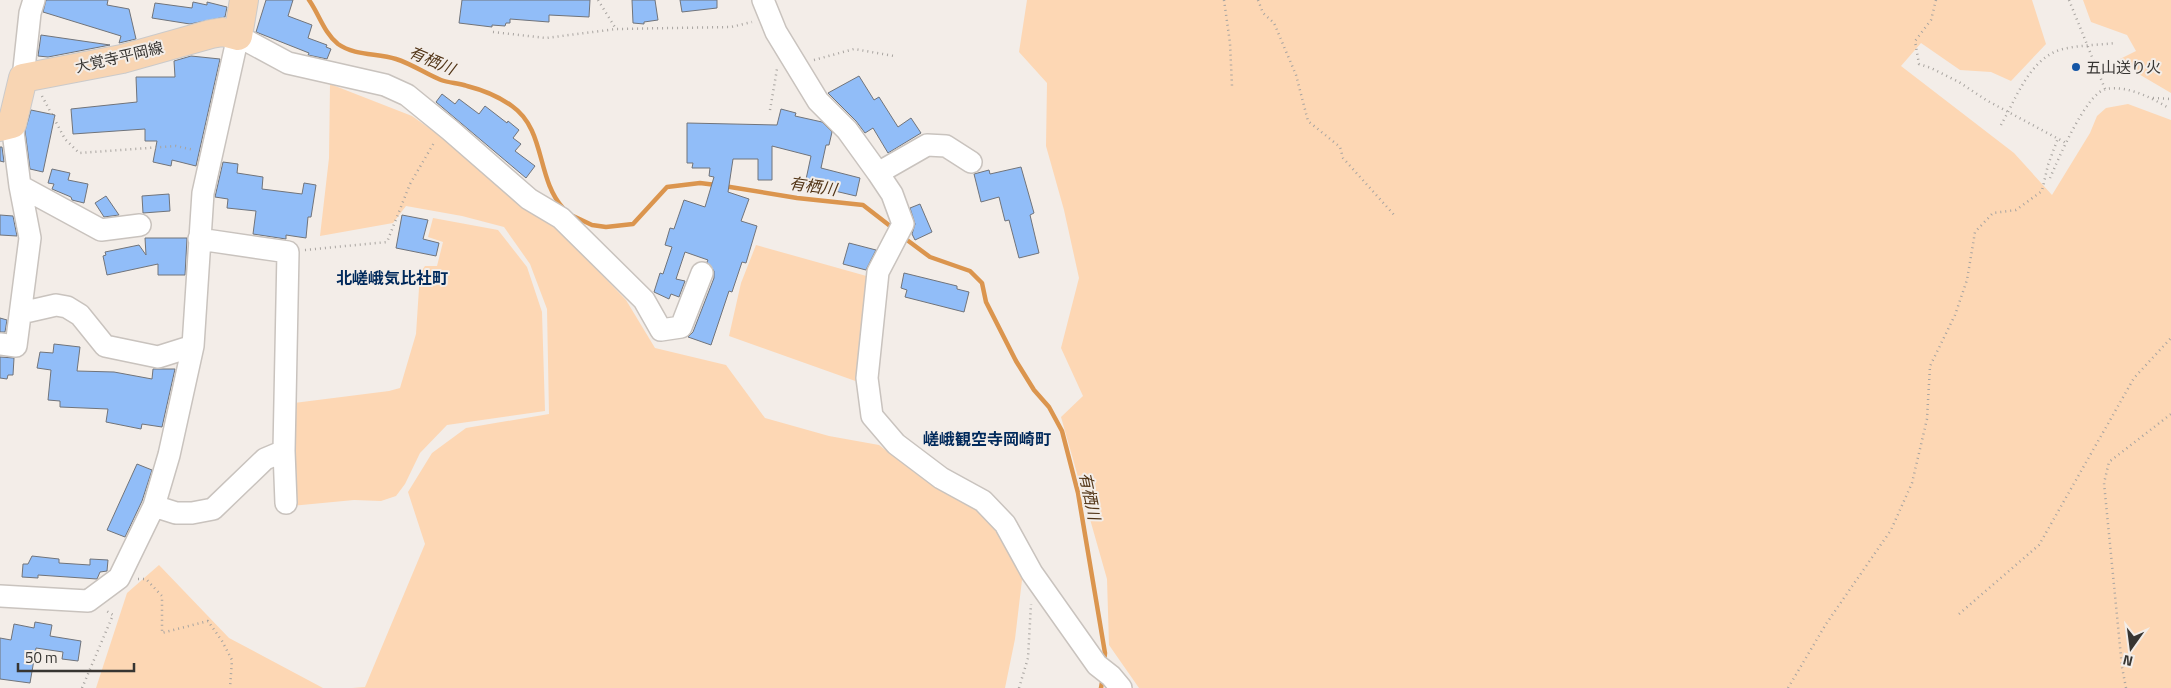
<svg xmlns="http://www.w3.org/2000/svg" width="2171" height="688" viewBox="0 0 2171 688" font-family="'Titillium Web','Noto Sans JP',sans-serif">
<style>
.green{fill:#fdd7b4}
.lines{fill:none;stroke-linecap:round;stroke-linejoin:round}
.stream{stroke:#db954e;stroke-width:4.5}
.building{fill:#91bdf8;stroke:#71747a}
.minor-casing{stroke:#c9c3be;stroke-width:24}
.major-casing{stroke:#cbcaca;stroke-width:30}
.path{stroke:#a8a4a0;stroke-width:2.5;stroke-dasharray:1 4;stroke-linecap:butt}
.minor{stroke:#fff;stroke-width:21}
.major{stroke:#f8d5b3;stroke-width:28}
.poi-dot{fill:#1456a6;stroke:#f3ede8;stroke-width:2}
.labels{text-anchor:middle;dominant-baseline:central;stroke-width:4;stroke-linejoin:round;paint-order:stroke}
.street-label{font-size:15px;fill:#373532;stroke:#f3ede8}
.poi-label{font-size:15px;fill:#373532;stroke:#f3ede8;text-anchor:start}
.water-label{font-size:16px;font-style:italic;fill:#523517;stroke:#f3ede8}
.neighbourhood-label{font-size:16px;font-weight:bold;fill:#00295b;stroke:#f3ede8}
</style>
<rect width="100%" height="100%" fill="#f3ede8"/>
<path class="green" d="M1027 0H2032L2046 44 2011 81 1991 72 1960 70 1921 43 1901 66 2014 153 2052 195 2090 133 2097 116 2106 108 2128 104 2171 120V688H1139L1109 645 1107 579 1061 417 1083 396 1061 348 1079 278 1064 210 1046 146 1047 83 1019 52Z
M2083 0H2171V93L2137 73 2120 59 2136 51 2127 35 2091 22Z
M330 84 412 116 450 143 555 226 626 300 655 348 726 365 765 418 829 436 879 445 927 482 963 500 994 523 1024 563 1015 639 1005 688H352L365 687 425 544 408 492 432 453 466 428 549 414 547 309 530 264 504 227 462 216 406 206 393 223 320 236 329 158Z
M433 218 498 230 527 267 542 312 545 411 447 425 420 453 405 484 396 496 381 501 354 500 291 506 294 403 389 391 400 388 416 334 420 273 425 266H437L443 242 428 237Z
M756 245 870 277 861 383 729 336 741 283Z
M159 565 229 638 323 688H96L127 593Z"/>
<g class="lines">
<path class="stream" d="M309 0C319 14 324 33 338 44 355 56 377 53 396 59 412 64 426 74 441 80 449 83 459 83 467 86 483 90 498 96 512 106 546 130 536 178 563 208
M724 186 797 198 863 205 894 229
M573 216 592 225 606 227 633 224 667 187 700 183 716 185
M903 237 930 257 970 271 982 283 986 302 1016 361 1034 390 1049 407 1062 431 1078 493 1105 653 1104 662
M1101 688 1103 677"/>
</g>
<path class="building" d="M46 0H108L107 5 129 9 136 39 119 43 121 36 43 12Z
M266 0H293L288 16 312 25 308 38 327 45 326 47 331 49 327 59 308 55 309 53 256 32Z
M462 0H590L589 17 549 15V22L510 19V23H506L505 26 492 25V27L459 23Z
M632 0H655L658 20 644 22V24L633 23Z
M680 0H717V8L682 12Z
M193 2 207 5V2L227 7 225 17 190 24 152 18 155 3 192 8Z
M41 35 110 45 48 57 38 56Z
M191 56 220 59 196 166 172 160 171 166 153 162 157 141H145V129L73 134 71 109 137 102 136 77H175L174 61Z
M859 76 874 100 879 97 898 127 911 118 921 133 888 153 873 128 865 133 856 121 828 93Z
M442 94 455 104 459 99 479 114 485 106 507 123 508 121 519 130 513 138 521 144 515 151 535 166 526 178 436 102Z
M781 109 796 113 795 116 822 122 832 132 829 145H826L821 168 860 178 856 196 805 184 811 156 772 146V180H758V159H733L728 192 749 199 741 221 757 226 746 263 742 262 732 292 729 291 711 345 688 337 693 332 714 278V271L707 262 708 260 685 252 676 279 685 281 679 297 671 294 669 299 654 292 660 273 663 274 672 247 665 245 670 228 674 229 684 200 705 207 714 177 709 176 710 168H692L693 163H687V123L777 125Z
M31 110 55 115 43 172 30 169 25 131Z
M0 147H2L4 162 0 161Z
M223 162 238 164 237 173 263 177 262 189 302 194 304 183 316 185 311 217H308L306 238 286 235V239L253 234 256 211 227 208 228 199 215 197Z
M1021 167 1034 213 1030 215 1039 253 1019 258 1009 220 1005 221 999 197 981 202 974 174 989 170 990 174Z
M52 169 70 173 68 180 88 184 84 203 72 200 71 197 52 189 54 184 48 183Z
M169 194 170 211 143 213 142 196Z
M106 196 119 215 104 217 95 203Z
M920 204 932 232 915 240 912 234 915 224 910 208Z
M0 215 13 216 17 236 0 235Z
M402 215 428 220 423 239 439 243 436 256 396 248Z
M145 238H187L185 275H158V264L107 275 103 256 106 255 105 252 139 245 146 255Z
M849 243 876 250 866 270 843 264Z
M904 273 957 286V289L969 292 964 312 905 297 907 290 901 288Z
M0 318 7 320 5 332H0Z
M54 344 80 347 77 371 114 372 152 379 153 369H175L162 427 142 424 141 429 106 422 108 409 60 407V401L48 400 51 370 37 368 40 352 53 353Z
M0 357 14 358 13 375H8L7 379 0 378Z
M137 464 152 470 142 501 125 537 107 530Z
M32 556 59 559V563L90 565V559L108 560 107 571 100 572 97 579 38 575V578L22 577 23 564H28Z
M35 622 52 625 50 636 81 641 78 661 62 659 63 652 36 648 30 683 0 679V638L11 640 14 624 34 628Z"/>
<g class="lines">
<g class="minor-casing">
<path id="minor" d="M763 0 776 32 818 101 847 130 878 173 892 194 903 224 878 272 867 378 872 416 896 444 941 478 983 501 1005 524 1032 573 1097 665 1111 676 1121 688
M23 78 30 13 34 0
M878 173 927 145 946 146 971 162
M20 186 101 230 140 225
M199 239 288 252 284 451 286 503
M21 313 56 305 67 307 80 315 105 346 158 357 193 346
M0 344 16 346 30 238 20 186 12 124
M154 506 176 513H192L213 509 265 459 284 451
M0 596 88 601 119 578 154 506 169 455 193 346 203 193 238 36 288 63 385 85 407 95 450 130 529 199 561 218 644 300 661 330 681 327 702 273"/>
</g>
<g class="major-casing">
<path id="major" d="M0 127 12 124 23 78 122 59 211 34 223 32 238 36 244 0"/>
</g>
<path class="path" d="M598 0 616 29
M1224 0 1230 43 1232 86
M1258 0 1263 13 1274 23 1296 75 1308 121 1340 147 1343 158 1396 217
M1936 0 1931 20 1915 41 1919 64 1931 68 1959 82 1986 100 2066 143
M2069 0 2105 89
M493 32 546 38 616 29 731 27 752 22
M814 60 854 49 894 56
M42 96 65 139 79 153 176 146 194 150
M2153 98 2171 99
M770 110 777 69
M2001 125C2016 99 2030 57 2063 49 2080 45 2099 45 2116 43
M2050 178C2058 160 2086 93 2106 89 2126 85 2150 97 2167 107
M305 250 387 242 410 184 435 141
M138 579H146L162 596V633L208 621 222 641 232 660 230 688
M1959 614 2039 545 2134 378 2171 338
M82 688 113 615 105 610
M1019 688 1028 658 1031 604
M1788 688 1826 624 1891 530 1912 483 1927 419 1930 366 1955 315 1967 280 1975 232 1993 213 2016 210 2042 191 2048 165 2058 138
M2126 688 2122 667 2104 483 2109 462 2171 414"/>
<use href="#minor" class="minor"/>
<use href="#major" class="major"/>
</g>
<circle class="poi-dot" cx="2076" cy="67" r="5"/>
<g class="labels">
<g class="street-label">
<text transform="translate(119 57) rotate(-13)">大覚寺平岡線</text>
</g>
<g class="poi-label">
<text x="2086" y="67">五山送り火</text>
</g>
<g class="water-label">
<text transform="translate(432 60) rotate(23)">有栖川</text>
<text transform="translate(813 186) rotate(8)">有栖川</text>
<text transform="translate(1090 496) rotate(78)">有栖川</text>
</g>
<g class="neighbourhood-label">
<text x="392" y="278">北嵯峨気比社町</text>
<text x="987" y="439">嵯峨観空寺岡崎町</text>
</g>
</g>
<g transform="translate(2131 648) rotate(194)" stroke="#f3ede8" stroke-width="4" paint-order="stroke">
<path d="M0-4L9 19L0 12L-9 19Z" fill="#373532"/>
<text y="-8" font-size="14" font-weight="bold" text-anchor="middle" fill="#373532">N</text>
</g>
<path d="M18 663v8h116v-8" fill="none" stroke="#373532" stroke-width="2.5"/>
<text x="25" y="663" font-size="15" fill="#373532" stroke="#f3ede8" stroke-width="4" paint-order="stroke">50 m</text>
</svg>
